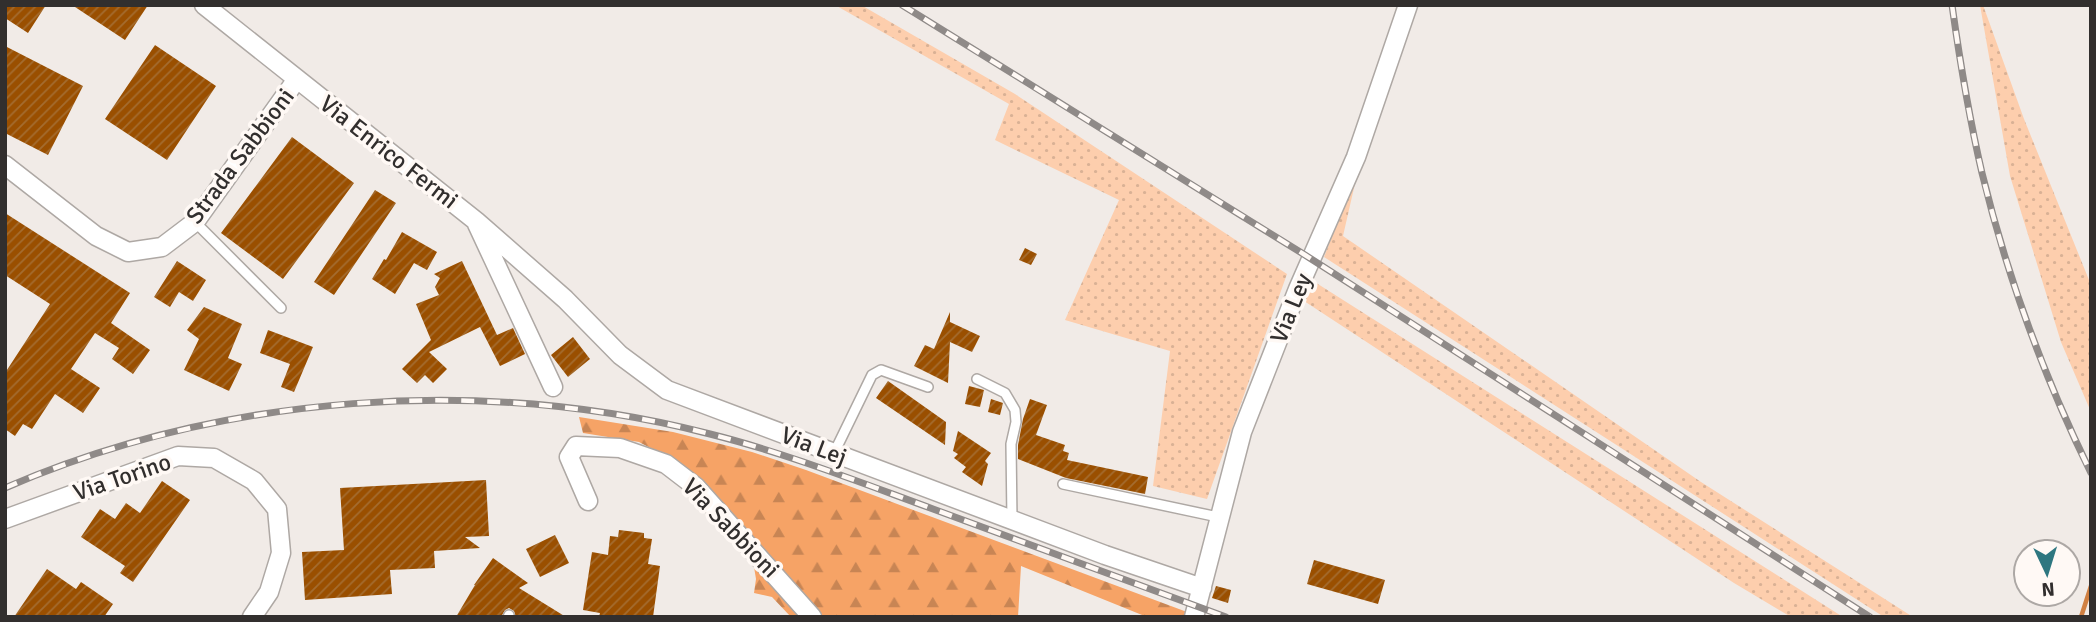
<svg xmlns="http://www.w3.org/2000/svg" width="2096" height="622" viewBox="0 0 2096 622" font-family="Signika,sans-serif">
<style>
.grass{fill:url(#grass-dots)}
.forest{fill:url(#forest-firs)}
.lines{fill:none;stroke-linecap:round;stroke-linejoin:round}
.stream{stroke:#d08042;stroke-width:4.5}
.building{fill:url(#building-hatch)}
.service-casing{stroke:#aea8a4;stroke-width:12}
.minor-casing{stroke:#aea8a4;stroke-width:21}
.service{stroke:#fff;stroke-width:9}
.minor{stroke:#fff;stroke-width:18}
.rail-casing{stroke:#8f8a88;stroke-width:7}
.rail{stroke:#fff9f5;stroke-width:4.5;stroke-dasharray:13;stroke-linecap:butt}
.labels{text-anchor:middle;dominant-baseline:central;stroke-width:7;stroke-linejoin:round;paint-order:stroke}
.street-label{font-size:24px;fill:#322f2e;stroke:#fff9f5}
</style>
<defs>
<pattern id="grass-dots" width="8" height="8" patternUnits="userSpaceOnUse" patternTransform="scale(1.75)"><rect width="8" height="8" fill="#fdcead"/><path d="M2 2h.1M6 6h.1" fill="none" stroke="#d9b195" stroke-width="1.8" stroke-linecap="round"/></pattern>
<pattern id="forest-firs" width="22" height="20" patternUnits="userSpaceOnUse" patternTransform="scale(1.75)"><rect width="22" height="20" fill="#f6a366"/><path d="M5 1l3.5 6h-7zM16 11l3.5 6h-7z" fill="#c88554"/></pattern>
<pattern id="building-hatch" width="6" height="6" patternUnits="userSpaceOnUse" patternTransform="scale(1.75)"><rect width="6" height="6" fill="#9a4f00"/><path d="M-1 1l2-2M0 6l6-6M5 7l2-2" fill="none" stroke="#a46c30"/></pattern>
</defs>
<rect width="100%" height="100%" fill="#f1ebe7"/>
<path class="grass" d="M835 5H861L1015 94 1287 274 1207 499 1153 486 1170 351 1065 320 1119 200 995 140 1009 104Z
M1980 5H1983L2024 119 2091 285V412L2061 342 2010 176Z
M1359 166 1343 236 1701 482 1913 617H1884L1324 257Z
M1310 279 1843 617H1791L1734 583 1301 299Z"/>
<path class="forest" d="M579 417 673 432 752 452 806 470 1187 612 1185 617H1147L1021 566 1018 617H821L671 459 639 442 583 433Z
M753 561 807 617H791L772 597 754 593 756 579Z"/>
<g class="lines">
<path class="stream" d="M2081 617 2091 586"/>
</g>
<path class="building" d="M5 5H46L28 33 5 18Z
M72 5H148L125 40Z
M155 45 216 86 167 160 105 119Z
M5 46 83 86 48 155 5 133Z
M292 137 354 183 283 279 221 233Z
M375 190 396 203 334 295 314 282Z
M5 213 130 293 111 323 150 350 133 374 112 359 119 348 95 333 71 369 100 388 83 413 55 394 32 429 23 424 15 436 5 429V373L50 304 5 275Z
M402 232 437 252 427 270 414 263 395 294 372 279 384 259 386 260Z
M1025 248 1037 254 1031 265 1019 260Z
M177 261 206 280 193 301 179 292 170 307 154 297Z
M462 261 497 335 513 328 525 354 500 366 480 327 429 352 447 369 433 383 425 375 417 383 402 369 431 340 416 304 439 295 435 287 440 278 434 274Z
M204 307 242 324 228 358 242 364 229 391 184 370 199 339 187 330Z
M950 312V322L980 336 972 352 950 342 948 383 914 366 925 345 934 349Z
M268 330 313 347 294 392 281 387 290 364 260 353Z
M573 337 590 359 568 377 551 355Z
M888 381 946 422 945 445 876 398Z
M969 386 984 390 980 407 965 404Z
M991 399 1003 403 1000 415 988 412Z
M1030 399 1047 405 1036 435 1065 445 1063 451 1069 453 1067 460 1148 477 1145 494 1066 478 1018 459V445L1023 419Z
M958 431 991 453 985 461 988 464 982 486 962 472 966 467 954 458 958 454 953 451Z
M486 480 489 536 465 537 480 548 434 551 435 568 390 570 392 594 305 600 302 552 344 550 340 488Z
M162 481 190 500 133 582 120 573 125 566 81 537 100 509 115 519 126 503 140 513Z
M619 530 644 533V538L652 539 648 564 660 566 653 617H599L600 613 583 610 592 552 608 555 610 536 618 537Z
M555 535 569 563 540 577 526 549Z
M493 558 528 583 519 588 566 617H516L514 611 509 608 505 610 501 617H456L475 585H474Z
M1314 560 1385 580 1378 604 1307 584Z
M47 569 76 589 81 582 113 604 104 617H14Z
M1216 586 1231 590 1228 603 1212 598Z"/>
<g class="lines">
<g class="service-casing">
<path id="service" d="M195 222 281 308
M977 379 1005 393 1015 410 1016 422 1011 444 1012 520
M834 453 872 375 881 370 928 387
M1063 484 1218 517
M508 617 509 615"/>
</g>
<g class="minor-casing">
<path id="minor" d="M204 5 476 221 565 299 620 355 667 390 1105 555 1202 588
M5 165 96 236 128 252 162 247 195 222 297 79
M477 224 553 387
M588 501 569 457 576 446 620 448 666 464 696 487 812 617
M5 519 178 456 214 458 254 481 277 509 281 553 269 592 252 617
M1194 617 1242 432 1298 289 1356 157 1408 5"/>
</g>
<use href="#service" class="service"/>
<use href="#minor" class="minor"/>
<g class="rail-casing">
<path id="rail" d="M902 5 1305 255 1870 617
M1952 5C1960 62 1969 117 1982 173 2007 276 2044 377 2091 473
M5 488C222 394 481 375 710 434 786 453 859 482 933 509 1031 545 1128 581 1226 617"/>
</g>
<use href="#rail" class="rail"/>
</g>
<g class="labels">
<g class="street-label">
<text transform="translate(389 152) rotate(38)">Via Enrico Fermi</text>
<text transform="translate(240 156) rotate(-53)">Strada Sabbioni</text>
<text transform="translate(1291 308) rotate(-68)">Via Ley</text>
<text transform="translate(814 446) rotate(21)">Via Lej</text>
<text transform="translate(122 477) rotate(-19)">Via Torino</text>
<text transform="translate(731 528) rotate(46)">Via Sabbioni</text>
</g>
</g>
<rect width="2096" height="622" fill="none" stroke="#322f2e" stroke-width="14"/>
<g transform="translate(2047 573) rotate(176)"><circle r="33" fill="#fff9f5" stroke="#ada8a5" stroke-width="2"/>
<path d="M0-5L12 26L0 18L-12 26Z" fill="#2e7780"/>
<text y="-10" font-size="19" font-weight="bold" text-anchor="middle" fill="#322f2e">N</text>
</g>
</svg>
